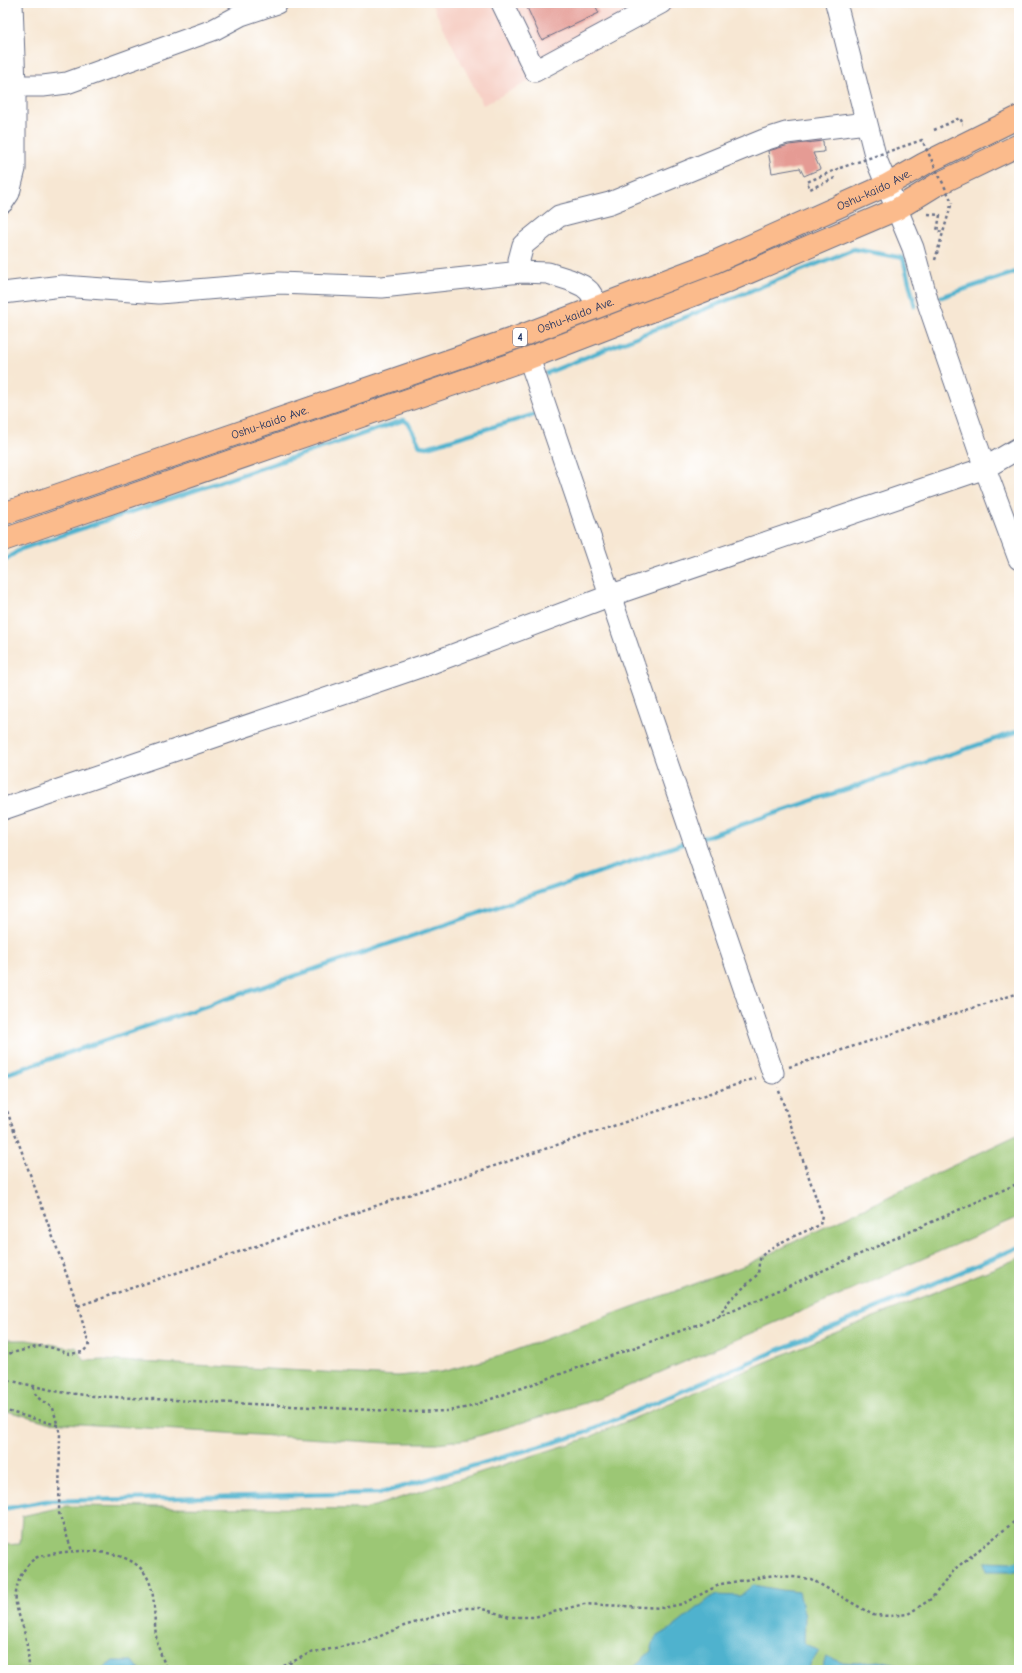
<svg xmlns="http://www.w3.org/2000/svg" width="1022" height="1673" viewBox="0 0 1022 1673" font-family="'Comic Neue',sans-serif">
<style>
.built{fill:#f7d1c7}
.green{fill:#9cc774;stroke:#5c7b69}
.water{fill:#4fb2ce;stroke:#357096}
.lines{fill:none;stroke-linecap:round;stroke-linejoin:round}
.stream{stroke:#4fb2ce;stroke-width:4.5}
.building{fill:#e59b94}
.minor-casing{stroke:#686f87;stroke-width:23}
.highway-casing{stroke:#686f87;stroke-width:24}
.path{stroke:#686f87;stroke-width:2.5;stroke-dasharray:3 3;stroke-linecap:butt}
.minor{stroke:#fff;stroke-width:21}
.highway{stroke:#fbbb8c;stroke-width:22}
.path-bridge{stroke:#686f87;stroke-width:2.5;stroke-dasharray:3 3;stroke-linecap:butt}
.labels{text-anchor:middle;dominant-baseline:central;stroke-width:3;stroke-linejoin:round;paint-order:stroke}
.shield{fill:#fff;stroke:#5f6d8e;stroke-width:1}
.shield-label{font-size:11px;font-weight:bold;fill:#1b2f5e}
.street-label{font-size:12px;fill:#1b2f5e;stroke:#fff}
</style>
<rect width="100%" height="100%" fill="#fff"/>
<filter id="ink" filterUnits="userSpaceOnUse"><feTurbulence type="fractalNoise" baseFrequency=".025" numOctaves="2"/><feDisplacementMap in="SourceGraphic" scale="8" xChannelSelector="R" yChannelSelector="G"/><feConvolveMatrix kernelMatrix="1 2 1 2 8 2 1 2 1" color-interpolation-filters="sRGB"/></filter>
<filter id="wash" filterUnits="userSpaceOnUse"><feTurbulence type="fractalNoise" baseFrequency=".012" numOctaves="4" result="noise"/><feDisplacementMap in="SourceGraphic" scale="16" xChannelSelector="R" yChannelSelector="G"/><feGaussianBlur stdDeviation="0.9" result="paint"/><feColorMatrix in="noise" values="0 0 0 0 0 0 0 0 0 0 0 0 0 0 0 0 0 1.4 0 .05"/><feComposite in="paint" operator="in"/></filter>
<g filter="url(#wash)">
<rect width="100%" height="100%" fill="#f7e7d3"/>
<path class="built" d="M431 3H681L483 105Z"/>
<path class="green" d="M1019 1134V1217L601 1398 469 1439 437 1443H386L48 1422 3 1410V1340H27L72 1348 76 1347 85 1361 103 1360 397 1376 441 1372 494 1358 746 1265Z
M1019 1258V1670H3V1545L20 1544 22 1516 66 1506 365 1509 585 1439 832 1334Z"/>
<path class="water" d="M1019 1561V1570L1015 1571H987L985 1562 1010 1563Z
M753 1585 781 1590 799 1592 805 1617 804 1643 819 1651 807 1670H630L651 1651 655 1638 675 1626 714 1595 740 1596Z
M826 1656 840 1662 857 1663 879 1661 897 1665 901 1670H822Z
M113 1661H133L140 1670H101Z"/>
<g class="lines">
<path class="stream" d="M941 297 1019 271
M547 373 854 249 903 258 915 306
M3 561 21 549 404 420 408 423 420 446 427 447 539 413
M699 839 1019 731
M6 1074 688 842
M3 1509 46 1501 381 1493 582 1434 1019 1247"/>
</g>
<g id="blocks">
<path class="building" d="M525 3H594L599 13 542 40Z
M823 141 824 152 813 153 820 169 804 176 800 168 772 173 768 151 789 145Z"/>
</g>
</g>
<g filter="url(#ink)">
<use href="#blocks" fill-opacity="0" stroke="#686f87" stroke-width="1"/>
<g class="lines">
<g class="minor-casing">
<path id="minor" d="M502 3 535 71 661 3
M836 3 876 159 913 248 928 303 985 468 1019 559
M15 86H43L67 83 213 30 241 15 277 3
M3 202 9 193 15 169V86L12 3
M521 272 519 260 523 245 559 216 610 203 764 140 786 133 866 123
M3 293 62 286 159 293 279 283 382 287 521 272 548 273 570 280 583 286 589 291 599 306
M529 358 773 1073
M3 809 434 662 609 596 985 468 1019 448"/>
</g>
<g class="highway-casing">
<g id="highway">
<path id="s1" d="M3 514 521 336 710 264 887 185 924 164 1019 117"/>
<path d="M3 540 529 358 719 285 897 209 936 185 1019 145"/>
</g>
</g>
<path class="path" d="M934 130 960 118 963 124H962
M835 178 810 189 807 182 840 168
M928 214 940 215 937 231 943 232
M935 260 952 202
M789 1067 1019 993
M3 1100 78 1306 89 1345 83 1352 69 1354 53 1348 41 1346 3 1355
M78 1306 756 1078
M719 1317 727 1303 758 1274C759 1268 758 1261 762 1256 769 1245 807 1231 820 1225L822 1215 778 1088
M3 1379 60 1392 93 1396 412 1412 448 1411 469 1407 719 1317 1019 1183
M34 1387C33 1398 45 1402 53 1408L58 1427
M3 1410 57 1425 60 1432 59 1513 72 1551
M29 1670C29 1658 27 1643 24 1631 21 1618 14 1607 16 1593 17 1580 24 1567 34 1559 38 1556 46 1555 51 1554 76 1549 125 1548 143 1571 157 1588 153 1614 156 1635 157 1647 163 1659 167 1670
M279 1670 282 1667 310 1653 366 1642 404 1626 462 1608H479L510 1617H534L584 1604 663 1608 682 1604 721 1584 774 1575 811 1579 873 1615 890 1616 908 1614 931 1599 956 1568 1019 1518"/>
<use href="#minor" class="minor"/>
<use href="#highway" class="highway"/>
<path class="path-bridge" d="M840 168 922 140 952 202"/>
</g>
</g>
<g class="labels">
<rect class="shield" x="513" y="328" width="14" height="18" rx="3"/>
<g class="shield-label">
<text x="520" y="337">4</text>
</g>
<g class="street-label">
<text stroke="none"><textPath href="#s1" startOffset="930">Oshu-kaido Ave.</textPath></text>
<text stroke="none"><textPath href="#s1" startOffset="606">Oshu-kaido Ave.</textPath></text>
<text stroke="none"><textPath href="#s1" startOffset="282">Oshu-kaido Ave.</textPath></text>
</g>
</g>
<rect width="1022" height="1673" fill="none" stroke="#fff" stroke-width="16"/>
</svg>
